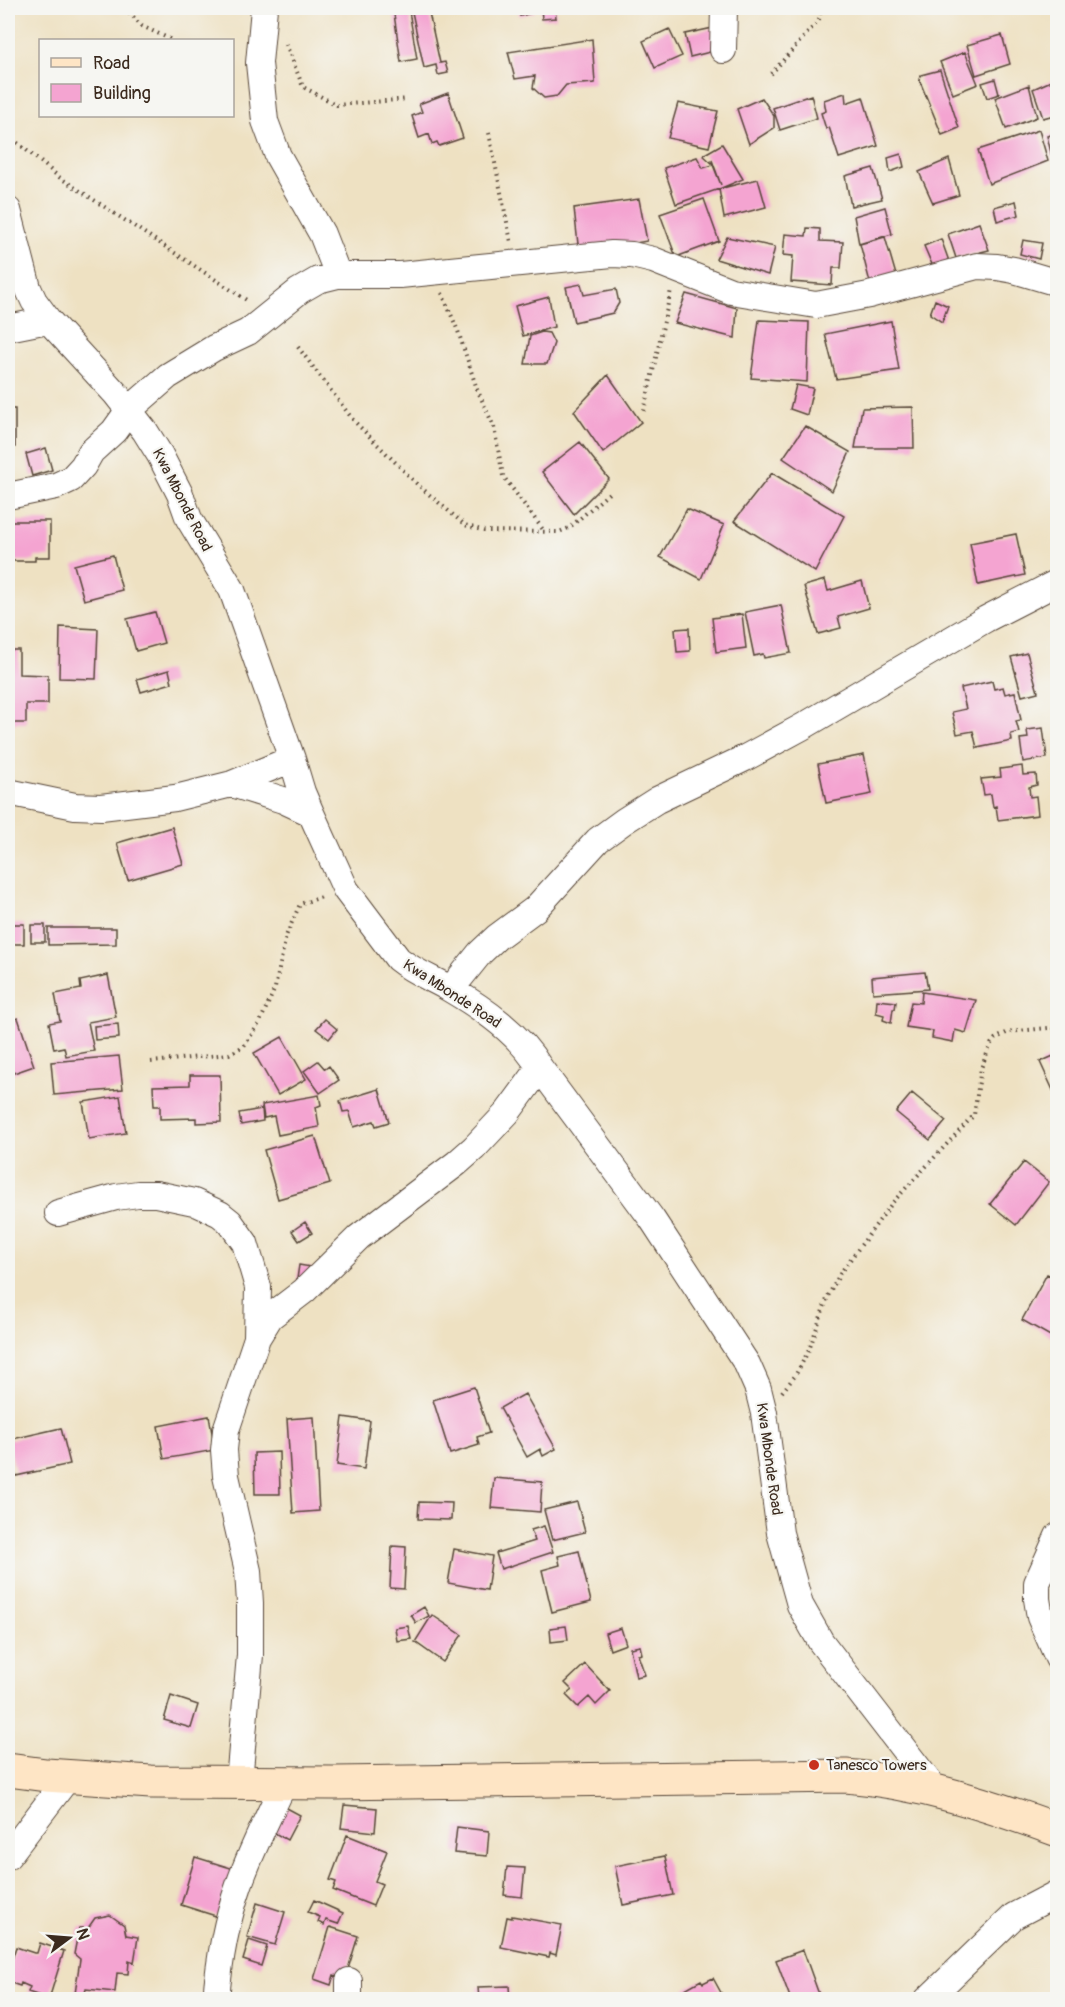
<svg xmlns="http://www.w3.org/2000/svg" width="1065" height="2007" viewBox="0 0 1065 2007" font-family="Pangolin,sans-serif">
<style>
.building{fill:#f4a4d1}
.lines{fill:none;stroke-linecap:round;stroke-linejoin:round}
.street-casing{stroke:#564537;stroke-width:28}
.secondary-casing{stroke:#564537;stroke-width:35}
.path{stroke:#564537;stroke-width:4;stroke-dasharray:1.5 4.5;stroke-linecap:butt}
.street{stroke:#fff;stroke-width:26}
.secondary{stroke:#fee5c5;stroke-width:33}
.poi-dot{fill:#c8321e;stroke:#f6f6f2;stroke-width:2}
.labels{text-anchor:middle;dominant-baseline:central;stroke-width:4.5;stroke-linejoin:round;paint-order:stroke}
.street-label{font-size:15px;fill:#3b2a1e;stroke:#f6f6f2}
.poi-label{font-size:15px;fill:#3b2a1e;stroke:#f6f6f2;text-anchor:start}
</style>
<rect width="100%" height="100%" fill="#f6f6f2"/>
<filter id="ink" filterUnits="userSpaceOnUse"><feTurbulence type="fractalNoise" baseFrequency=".0167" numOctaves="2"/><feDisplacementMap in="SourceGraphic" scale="12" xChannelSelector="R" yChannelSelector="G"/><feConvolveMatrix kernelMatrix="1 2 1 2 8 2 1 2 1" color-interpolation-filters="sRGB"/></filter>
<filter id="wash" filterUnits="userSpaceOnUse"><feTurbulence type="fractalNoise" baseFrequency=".008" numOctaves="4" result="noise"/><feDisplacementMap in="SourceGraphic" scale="24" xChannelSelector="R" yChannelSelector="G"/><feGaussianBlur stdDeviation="1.35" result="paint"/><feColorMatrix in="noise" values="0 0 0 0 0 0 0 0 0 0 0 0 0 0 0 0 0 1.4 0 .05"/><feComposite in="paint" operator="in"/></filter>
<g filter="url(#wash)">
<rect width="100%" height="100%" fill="#eee1c2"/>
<g id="blocks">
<path class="building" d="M428 8 440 63 445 62 448 73 438 75 436 65 424 68 412 12Z
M517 8H533L535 12 520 16Z
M541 8H555L556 18 542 19Z
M409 11 417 59 401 62 394 14Z
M713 28 718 50 690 57 685 34Z
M669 29 682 56 655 68 643 41Z
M1002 35 1010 64 976 75 967 45Z
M592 39 595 83 566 85 557 96 544 98 533 88 535 76 515 79 508 52Z
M965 52 978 84 953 94 940 62Z
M940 70 959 128 942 135 919 79 921 75Z
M1058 78V114L1043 118 1033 89Z
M995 79 999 94 987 98 982 83Z
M1029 85 1037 117 1006 129 995 98Z
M448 93 463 138 439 146 437 142 432 144 429 134 419 138 412 116 422 112 419 104Z
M845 93 846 103 863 97 878 146 839 158 829 127 826 129 821 113 826 111 824 100Z
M811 95 817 118 780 130 773 108Z
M762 98 774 116V128L749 144 737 109Z
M678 103 718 111 709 147 668 138Z
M1039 130 1048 161 989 184 978 150Z
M1058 132V164L1054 165 1047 136Z
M722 144 743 179 719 189 758 179 766 207 724 218 719 189 676 204 664 168 697 157 703 168 713 165 721 185 712 160 713 164 703 155Z
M901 154 904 167 890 172 888 158Z
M949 159 959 195 933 203 919 172Z
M873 168 882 199 851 206 845 176Z
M639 199 647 241 579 253 574 208Z
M704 199 719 241 676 257 660 214Z
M1016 201 1019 215 997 221 994 207Z
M885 207 892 234 859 244 854 216Z
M979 223 989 250 956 258 948 234Z
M807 228 820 229V241L843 242 841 268H833L832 285 791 282 793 256 783 255 785 234 806 236Z
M727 237 775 247 768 275 716 259Z
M885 237 898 282 872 290 860 244Z
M941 239 950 264 934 269 924 246Z
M1023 240 1042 243 1039 259 1020 254Z
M581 284 584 295 616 289 619 303 613 313 574 322 566 287Z
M686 294 737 308 735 338 675 323Z
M549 297 554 327 523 336 515 306Z
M935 300 948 306 942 322 930 314Z
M759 320 809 322 807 382 751 378Z
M891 321 899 370 836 379 825 334Z
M542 332 549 333 554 343 547 364H525L530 336Z
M608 375 641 422 603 453 574 411Z
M796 385 813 388 807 415 790 409Z
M913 407 914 448H855L862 408Z
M8 409H15V447H8Z
M805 426 850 452 832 491 783 458Z
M580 442 609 479 574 514 542 472Z
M46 448 52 470 32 476 26 454Z
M772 473 844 516 815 572 734 521Z
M687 509 724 525 701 579 660 557Z
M8 521H50V557H35V561H11V557H8Z
M1016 534 1025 575 978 585 970 543Z
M113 555 122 590 84 600 74 565Z
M825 580 828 591 862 581 869 608 838 617 841 628 818 634 804 586Z
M781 605 791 653 764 658 763 654 754 656 745 612Z
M155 612 164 643 136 651 127 619Z
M742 614 746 648 716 652 712 618Z
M60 627 98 629 96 679 59 678Z
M689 628 690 651 677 652 675 629Z
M8 650H19V674L48 675V704H26V723H8Z
M1027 653 1038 692 1022 696 1011 657Z
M169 670 172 683 141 692 137 679Z
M992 681 994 689 1003 687 1005 694 1015 692 1021 720 1016 721 1019 732 1011 734 1012 741 977 748 973 731 957 734 952 712 966 709 961 688Z
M1043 728 1047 758 1023 762 1020 739 1028 738 1027 730Z
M864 755 872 794 826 803 818 764Z
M1022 766 1023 775 1036 774 1037 785 1029 787 1030 797 1036 796 1038 815 998 820 996 806 993 807 991 794 984 795 981 779 1001 777 1000 769Z
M172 827 183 864 128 880 117 843Z
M8 924H24V944H8Z
M31 925H45V942H31Z
M48 928H116V944L48 945Z
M925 972 928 989 873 993 872 977Z
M108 975 116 1017 88 1022 94 1051 66 1056 64 1047 54 1049 49 1023 60 1021 55 994 81 989 80 981Z
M922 992 976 1000 966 1033 955 1030 953 1042 932 1038 933 1031 906 1027 911 1002 921 1003Z
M877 1000 896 1002 895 1009H893L891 1023 883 1020 884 1015 876 1013Z
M18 1018 34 1066 11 1074 8 1063V1021Z
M325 1019 337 1029 329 1039 316 1029Z
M118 1024 119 1038 95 1040 94 1026Z
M282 1037 306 1079 278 1095 254 1053Z
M1058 1054V1101L1040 1062Z
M119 1056 123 1089 54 1095 51 1062Z
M318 1061 325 1069 329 1066 339 1080 320 1093 304 1071Z
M190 1075H220L221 1122 196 1123V1118L160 1119V1106H154L153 1086 190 1085Z
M379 1089 389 1122 376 1126 374 1121 354 1127 349 1111 343 1112 340 1101Z
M912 1093 946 1121 930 1140 896 1112Z
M319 1095 321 1105 316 1107 319 1127 278 1135 274 1116 264 1118 262 1105Z
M120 1096 126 1133 89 1139 83 1102Z
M262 1109 263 1121 241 1125 239 1113Z
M315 1136 330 1184 278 1199 264 1150Z
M1024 1162 1049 1182 1016 1225 990 1204Z
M305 1222 312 1233 299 1241 292 1231Z
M299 1265 311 1267 308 1281 297 1279Z
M1047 1274 1058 1279V1328L1052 1337 1022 1320Z
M474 1387 489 1433 477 1437 479 1445 450 1454 433 1400Z
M525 1394 556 1449 543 1456 540 1449 527 1457 500 1408Z
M209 1416 215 1450 164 1459 158 1426Z
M314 1417 319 1511 293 1513 287 1419Z
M343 1417 370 1421 364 1469 337 1465Z
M61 1428 70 1464 16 1476 8 1440Z
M279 1452 280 1494H255L254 1453Z
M494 1478 542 1482 540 1512 491 1508Z
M419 1502 452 1503 451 1520 418 1519Z
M577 1502 585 1532 552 1540 544 1510Z
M544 1526 553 1552 501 1569 496 1553 535 1541 531 1530Z
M392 1546 406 1547 404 1589 390 1588Z
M454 1549 492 1556 487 1590 448 1583Z
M579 1551 591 1602 552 1612 542 1570 560 1565 558 1556Z
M424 1607 429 1616 416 1623 411 1615Z
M432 1615 462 1635 443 1662 415 1642Z
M408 1626 411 1639 397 1641 395 1628Z
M566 1626 568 1640 551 1642 550 1628Z
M621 1628 626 1644 610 1650 605 1633Z
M640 1646 642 1654 638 1655 645 1675 636 1677 630 1648Z
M585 1664 610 1691 596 1705 589 1697 578 1707 566 1695 572 1690 565 1683Z
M171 1696 198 1705 191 1728 164 1720Z
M344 1805 377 1808 375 1832 341 1828Z
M285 1807 300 1815 287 1840 271 1831Z
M457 1827 489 1831 487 1856 454 1853Z
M347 1835 387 1851 375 1881 382 1884 373 1906 333 1890 336 1882 330 1880Z
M665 1856 673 1895 623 1905 615 1866Z
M195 1857 234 1869 219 1917 181 1905Z
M507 1867 525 1868 522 1897 504 1895Z
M314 1900 343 1913 338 1924 326 1920 324 1925 318 1922 320 1917 308 1912Z
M257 1903 285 1912 275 1945 247 1937Z
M110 1915 124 1925 126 1935 138 1937 134 1963 129 1961 128 1974 117 1973 115 1992 86 1989 84 1996 75 1994 80 1959 74 1954 79 1928H88L95 1918Z
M512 1916 562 1925 556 1955 550 1953 549 1957 501 1947 507 1917 512 1918Z
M330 1927 358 1936 345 1979 334 1975 331 1985 314 1979Z
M249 1940 267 1946 261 1966 243 1960Z
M40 1943 64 1951 49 1999 28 1992 30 1987 21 1983 20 1986 8 1982V1971L16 1947 34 1953H37Z
M803 1950 821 2000H791L776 1960Z
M713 1978 725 2000H672L687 1993 685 1989 701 1980 703 1983Z
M509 1986 510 2000H479L478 1987Z"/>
</g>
</g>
<g filter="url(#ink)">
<use href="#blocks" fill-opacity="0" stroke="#564537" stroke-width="1.5"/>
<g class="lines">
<g class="street-casing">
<path id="street" d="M264 8 259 63 265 121 278 156 322 234 338 275
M723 50 724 8
M8 210 28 288 34 301 48 320 116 394 145 431 160 455 180 494 189 519 232 590 292 759 302 792 311 813 346 890 398 959C414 972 433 979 450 989 484 1009 520 1034 540 1068L652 1219 747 1364 758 1389 764 1413 780 1533 800 1605 821 1642 936 1791
M8 328 48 320
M8 496 56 486 71 479 83 466 91 452 114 431 129 410 168 376 214 348 248 332 299 291 318 280 338 275H400L612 254 632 255 653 260 731 291 816 305 869 295 977 266 997 267 1014 270 1058 283
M232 784 283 800 311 813
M8 792 75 806 101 807 175 798 232 784 292 759
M451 989 480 953 497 937 535 909 598 840 624 821 657 800 745 758 802 727 986 619 1058 582
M58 1213 116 1197 138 1194H156L194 1202 220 1214 230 1222 245 1243 258 1287 257 1337
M1058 1536 1037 1583V1599L1040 1617 1058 1658
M239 1782 250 1655V1603L248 1571 226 1476 224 1450 226 1430 257 1338 270 1317 304 1291 359 1237 457 1163 474 1148 507 1113 540 1068
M8 1856 69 1776
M349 1981V2000
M216 2000C219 1961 226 1922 239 1885 251 1850 269 1816 284 1783
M927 2000 1014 1916 1058 1893"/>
</g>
<g class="secondary-casing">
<path id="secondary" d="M8 1770 46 1775 151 1782 335 1783 846 1776C919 1782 989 1805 1058 1830"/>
</g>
<path class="path" d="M125 8 142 26 172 40
M286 44 303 87 337 105 408 99
M771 74 819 20 821 8
M489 133 511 242
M8 135 59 177 248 301
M442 293 458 331 477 389 494 427 503 476 544 531
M298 347 354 421 418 485 465 525 484 531 559 532 569 528 609 493
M644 411 671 290
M151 1062 229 1054 244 1046 260 1022 275 988 286 936 300 904 325 896
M782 1392 795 1376 809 1350 828 1296 841 1272 893 1202 974 1115 981 1068 991 1044 995 1039 1008 1032 1058 1027"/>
<use href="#street" class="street"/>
<use href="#secondary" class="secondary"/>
</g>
</g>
<circle class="poi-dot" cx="814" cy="1765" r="6"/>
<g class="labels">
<g class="street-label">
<text transform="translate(182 500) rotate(63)">Kwa Mbonde Road</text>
<text transform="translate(452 994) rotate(33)">Kwa Mbonde Road</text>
<text transform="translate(769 1459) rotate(82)">Kwa Mbonde Road</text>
</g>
<g class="poi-label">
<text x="826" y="1765">Tanesco Towers</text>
</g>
</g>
<rect width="1065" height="2007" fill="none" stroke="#f6f6f2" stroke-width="30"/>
<rect x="39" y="39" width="195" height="78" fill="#f6f6f2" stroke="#aba49d" stroke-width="1.5"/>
<rect x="51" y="58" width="30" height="9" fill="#fee5c5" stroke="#aba49d" stroke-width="1.5"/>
<text x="93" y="69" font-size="18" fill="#3b2a1e">Road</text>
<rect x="51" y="84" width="30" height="18" fill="#f4a4d1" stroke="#aba49d" stroke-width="1.5"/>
<text x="93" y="99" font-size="18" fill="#3b2a1e">Building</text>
<g transform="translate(69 1938) rotate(74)" stroke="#f6f6f2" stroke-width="4.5" paint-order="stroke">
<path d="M0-4.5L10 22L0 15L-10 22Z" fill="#3b2a1e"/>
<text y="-9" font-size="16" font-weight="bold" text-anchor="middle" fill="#3b2a1e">N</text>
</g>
</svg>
